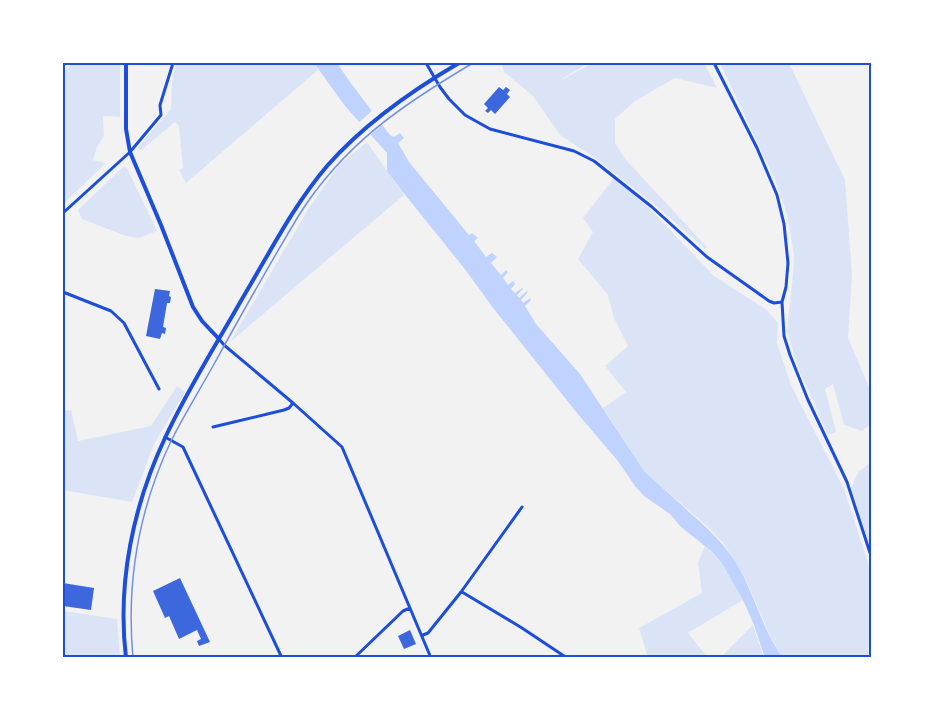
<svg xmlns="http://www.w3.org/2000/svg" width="935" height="721" viewBox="0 0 935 721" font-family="'Varela Round',sans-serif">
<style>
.green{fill:#dbe4f7}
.water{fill:#bfd3fe}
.pier{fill:#f2f2f2}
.building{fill:#3d67dc}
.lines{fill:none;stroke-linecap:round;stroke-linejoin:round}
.minor{stroke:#1d4ed8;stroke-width:3}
.tertiary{stroke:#1d4ed8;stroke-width:4}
.tram{stroke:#7290e2;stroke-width:1.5}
.neatline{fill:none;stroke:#1d4ed8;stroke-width:2}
</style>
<rect width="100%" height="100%" fill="#f2f2f2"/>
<path class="green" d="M71 63H120V117L103 116 104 136 97 147 93 160 106 163 63 204V72L69 67Z
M176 63H314L318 70 186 183 179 170 183 168 179 126 175 122 140 151 138 147 171 109 172 82Z
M502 63H588L557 82 593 63H704L717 88 675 78 635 101 615 119V143L626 160 707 247 705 249 654 204 595 158 560 135 533 96 504 72Z
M720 63H789L845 180 852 274 848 338 872 394V423L862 431 844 425 833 384 825 389 836 432 828 435 798 367 787 331 793 275 794 255 787 214 776 182Z
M367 142 404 195 230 342 309 208 339 165Z
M123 167 127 168 157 231 139 238 126 236 82 219 78 210Z
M614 178 650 209 714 276 767 310 778 323 777 343 791 385 844 489 872 575V658H782L769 633 745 578 724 544 710 529 644 471 603 408 626 392 605 366 628 346 614 318 608 295 578 259 593 232 583 218Z
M177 386 185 392 154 444 132 502 63 490V411L71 410 78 441 151 426Z
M872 462V553L851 488 859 471Z
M705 546 721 562 743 600 688 633 708 658H648L639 628 702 593 698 563Z
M63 611 117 619 120 658H63Z
M753 625 764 658H720Z"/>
<path class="water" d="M314 63H337L350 82 390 135 394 137 400 133 404 138 398 143 409 162 469 235 472 233 478 238 474 241 486 257 492 253 497 257 491 263 501 275 506 270 508 272 503 278 508 285 513 281 515 284 511 289 515 293 522 288 523 289 517 295 519 298 527 291 528 292 521 300 523 303 530 298 531 300 525 306 536 324 580 374 644 471 709 530 723 545 735 561 744 577 768 633 782 658H765L754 625 743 600 721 562 710 550 681 527 670 514 644 496 635 486 618 461 577 413 494 309 464 268 402 191 387 171V153L345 106Z"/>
<path class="pier" d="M374 109 384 123 368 137 356 125Z"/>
<path class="building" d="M499 87 503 90 506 87 510 90 507 94 510 97 495 114 491 110 488 113 485 111 488 108 484 104Z
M155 289 170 291 169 296 171 297 170 303H167L163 327 166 328 165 334 162 333 160 339 146 336Z
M180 578 210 642 199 646 197 641 201 639 197 630 179 639 169 616 165 618 153 591Z
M63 583 94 588 91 610 63 606Z
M410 630 416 644 404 649 398 636Z"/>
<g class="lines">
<path class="minor" d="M426 63 440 87 449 99 465 115 490 129 574 151 594 161 652 207 707 257 769 301 774 303 782 302
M714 63 757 148 777 195 784 224 788 263 786 287 782 302 784 336 790 355 808 400 847 482 872 559
M63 213 130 152 161 115 160 105 173 63
M63 292 111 311 124 323 159 389
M219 339 224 345 293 403 342 447 431 658
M213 427 284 410 289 408 293 403
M165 437 183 447 282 658
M462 592 522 628 567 658
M423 635 428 633 461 592 522 507
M354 658 403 611 410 608"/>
<path class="tertiary" d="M126 63V129L130 152 161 225 193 307 202 321 219 339
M126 658C117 583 133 506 165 438 187 390 216 345 242 299 269 254 293 206 327 166 364 124 411 91 459 63"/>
<path class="tram" d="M133 658C126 582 138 511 171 441 184 415 199 391 213 366 241 315 269 265 299 215 344 144 402 105 473 63"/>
</g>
<rect width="935" height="721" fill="none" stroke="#ffffff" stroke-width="129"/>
<rect x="64" y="64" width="806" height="592" class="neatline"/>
</svg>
